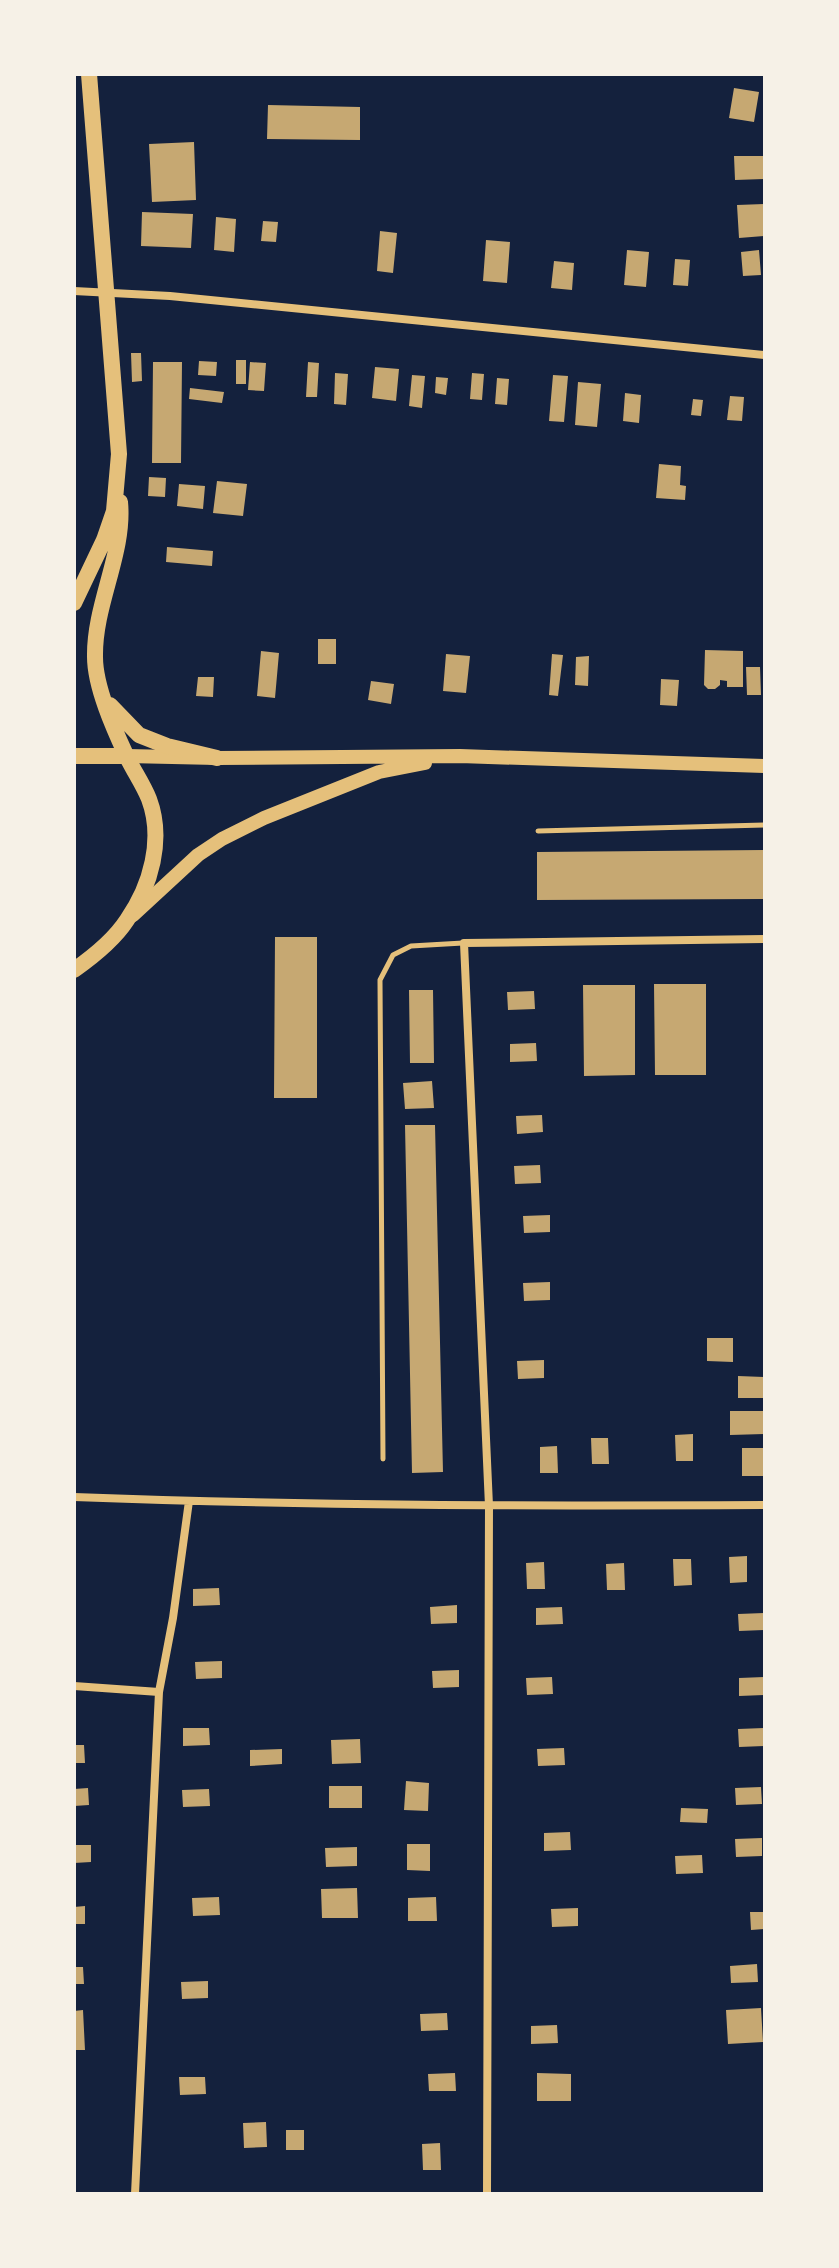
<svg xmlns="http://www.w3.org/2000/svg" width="839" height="2268" viewBox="0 0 839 2268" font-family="'Source Sans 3',sans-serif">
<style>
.building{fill:#c6a872}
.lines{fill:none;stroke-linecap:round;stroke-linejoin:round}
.service{stroke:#e5c07b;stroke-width:5}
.minor{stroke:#e5c07b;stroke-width:8}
.secondary{stroke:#e5c07b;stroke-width:14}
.primary{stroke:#e5c07b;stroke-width:16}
</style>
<rect width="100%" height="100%" fill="#14213d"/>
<path class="building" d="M734 88 759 92 754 122 729 118Z
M268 105 360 107V140L267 139Z
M194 142 196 200 152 202 149 144Z
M734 156H765V179L735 180Z
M765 204V236L739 238 737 205Z
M142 212 193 214 191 248 141 246Z
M216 217 236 219 234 252 214 250Z
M263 221 278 222 276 242 261 241Z
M380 231 397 233 393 273 377 271Z
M486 240 510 242 507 283 483 281Z
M627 250 649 252 646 287 624 285Z
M759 250 761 275 743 276 741 252Z
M675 259 690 260 688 286 673 285Z
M554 261 574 263 572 290 551 288Z
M131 353H141L142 381 132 382Z
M236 360H246V384H236Z
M199 361 217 362 216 376 198 375Z
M153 362H182L181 463H152Z
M250 362 266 363 264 391 248 390Z
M308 362 319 363 317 397H306Z
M375 367 399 369 396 401 372 398Z
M335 373 348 374 346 405 334 404Z
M472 373 484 374 482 400 470 399Z
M412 375 425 376 422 408 409 406Z
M553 375 568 376 564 422 549 421Z
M436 377 448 378 446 395 435 393Z
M497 378 509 379 507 405 495 404Z
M578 382 601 384 597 427 575 425Z
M190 388 224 392 222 403 189 399Z
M625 393 641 395 639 423 623 421Z
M730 396 744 397 742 421 727 420Z
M693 399 703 400 701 416 691 415Z
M659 464 681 466 680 485 686 486 685 500 656 498Z
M149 477 166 478 165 497 148 496Z
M217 481 247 484 243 516 213 513Z
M179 484 205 486 203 509 177 506Z
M167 547 213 551 212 566 166 562Z
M318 639H336V664H318Z
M705 650 743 651V687H727V681L720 680V685L715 689H708L704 685Z
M261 651 279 653 275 698 257 696Z
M446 654 470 656 466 693 443 691Z
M552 654 563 655 558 696 549 695Z
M589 656 588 686 575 685 576 657Z
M746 667H760L761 695H747Z
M198 677H214L213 697 196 696Z
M661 679 679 680 677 706 660 705Z
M371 681 394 684 391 704 368 700Z
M765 850V899L537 900V852Z
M275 937H317V1098H274Z
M654 984H706V1075H655Z
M583 985H635V1075L584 1076Z
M409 990H433L434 1063H410Z
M534 991 535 1009 508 1010 507 992Z
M536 1043 537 1061 510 1062V1044Z
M432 1081 434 1108 405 1109 403 1083Z
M542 1115 543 1132 517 1134 516 1116Z
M405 1125H435L443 1472 412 1473Z
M540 1165 541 1183 515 1184 514 1166Z
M550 1215V1232L524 1233 523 1216Z
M550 1282V1300L524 1301 523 1283Z
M707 1338H733V1362L707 1361Z
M544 1360V1378L518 1379 517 1361Z
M738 1376 765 1377V1398H738Z
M730 1411H763L764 1434 730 1435Z
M693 1434V1461H676L675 1435Z
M591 1438H608L609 1464H592Z
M557 1446 558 1473H540V1447Z
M742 1448H765V1476H742Z
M747 1556V1582L730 1583 729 1557Z
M673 1559H691L692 1585 674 1586Z
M544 1562 545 1589H527L526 1563Z
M624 1563 625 1590H607L606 1564Z
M219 1588 220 1605 193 1606V1589Z
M457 1605V1623L431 1624 430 1607Z
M562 1607 563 1624 536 1625V1608Z
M765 1613V1630L739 1631 738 1614Z
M222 1661V1678L196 1679 195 1662Z
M459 1670V1687L433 1688 432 1671Z
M552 1677 553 1694 527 1695 526 1678Z
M765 1677V1695L739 1696V1678Z
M183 1728H209L210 1745 183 1746Z
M764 1728 765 1746 739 1747 738 1729Z
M360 1739 361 1763 332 1764 331 1740Z
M74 1745H84L85 1763H74Z
M564 1748 565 1765 538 1766 537 1749Z
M282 1749V1764L250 1766V1750Z
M406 1781 429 1783 428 1811 404 1810Z
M329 1786H362V1808H329Z
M761 1787 762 1804 736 1805 735 1788Z
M88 1788 89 1805 74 1806V1789Z
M209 1789 210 1806 183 1807 182 1790Z
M681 1808 708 1809 707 1823 680 1822Z
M570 1832 571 1850 544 1851V1833Z
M762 1838V1856L736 1857 735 1839Z
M407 1844H430V1871L407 1870Z
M74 1845H91V1862L74 1863Z
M357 1847V1866L326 1867 325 1848Z
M702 1855 703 1873 676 1874 675 1856Z
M357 1888 358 1918H322L321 1889Z
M219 1897 220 1915 193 1916 192 1898Z
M436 1897 437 1921H408V1898Z
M85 1906V1924H74V1907Z
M578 1908V1926L552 1927 551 1909Z
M750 1912H765V1929L751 1930Z
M757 1964 758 1982 731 1983 730 1966Z
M74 1967H83L84 1984H74Z
M208 1981V1998L182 1999 181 1982Z
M761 2008 763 2042 728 2044 726 2010Z
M83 2010 85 2050H74V2011Z
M447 2013 448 2030 421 2031 420 2014Z
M557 2025 558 2043 531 2044V2026Z
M455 2073 456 2091H429L428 2074Z
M537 2073 571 2074V2101H537Z
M179 2077H205L206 2094 180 2095Z
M266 2122 267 2147 244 2148 243 2123Z
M286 2130H304V2150H286Z
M440 2143 441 2170H423L422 2144Z"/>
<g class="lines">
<path class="service" d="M538 831 765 825
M383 1459 380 980 393 955 411 946 463 943"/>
<path class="minor" d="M74 291 170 296 765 355
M74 1497C304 1506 535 1506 765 1505
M74 1686 159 1692
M135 2194 159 1692 173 1618 189 1501
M487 2194 489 1506 464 943 765 939"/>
<path class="secondary" d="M127 756 217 758 460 756 765 766
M133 915 198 855 222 839 264 818 379 772 425 763"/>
<path class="primary" d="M74 603 104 540 114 511 119 454 89 74
M110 705 139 735 167 746 217 758
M74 756H127
M74 970C94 956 114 940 127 920 151 886 164 839 149 799 143 784 133 770 126 755 114 729 95 687 95 657 94 604 125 553 120 502"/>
</g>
<rect width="839" height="2268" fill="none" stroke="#f6f1e7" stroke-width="152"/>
</svg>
